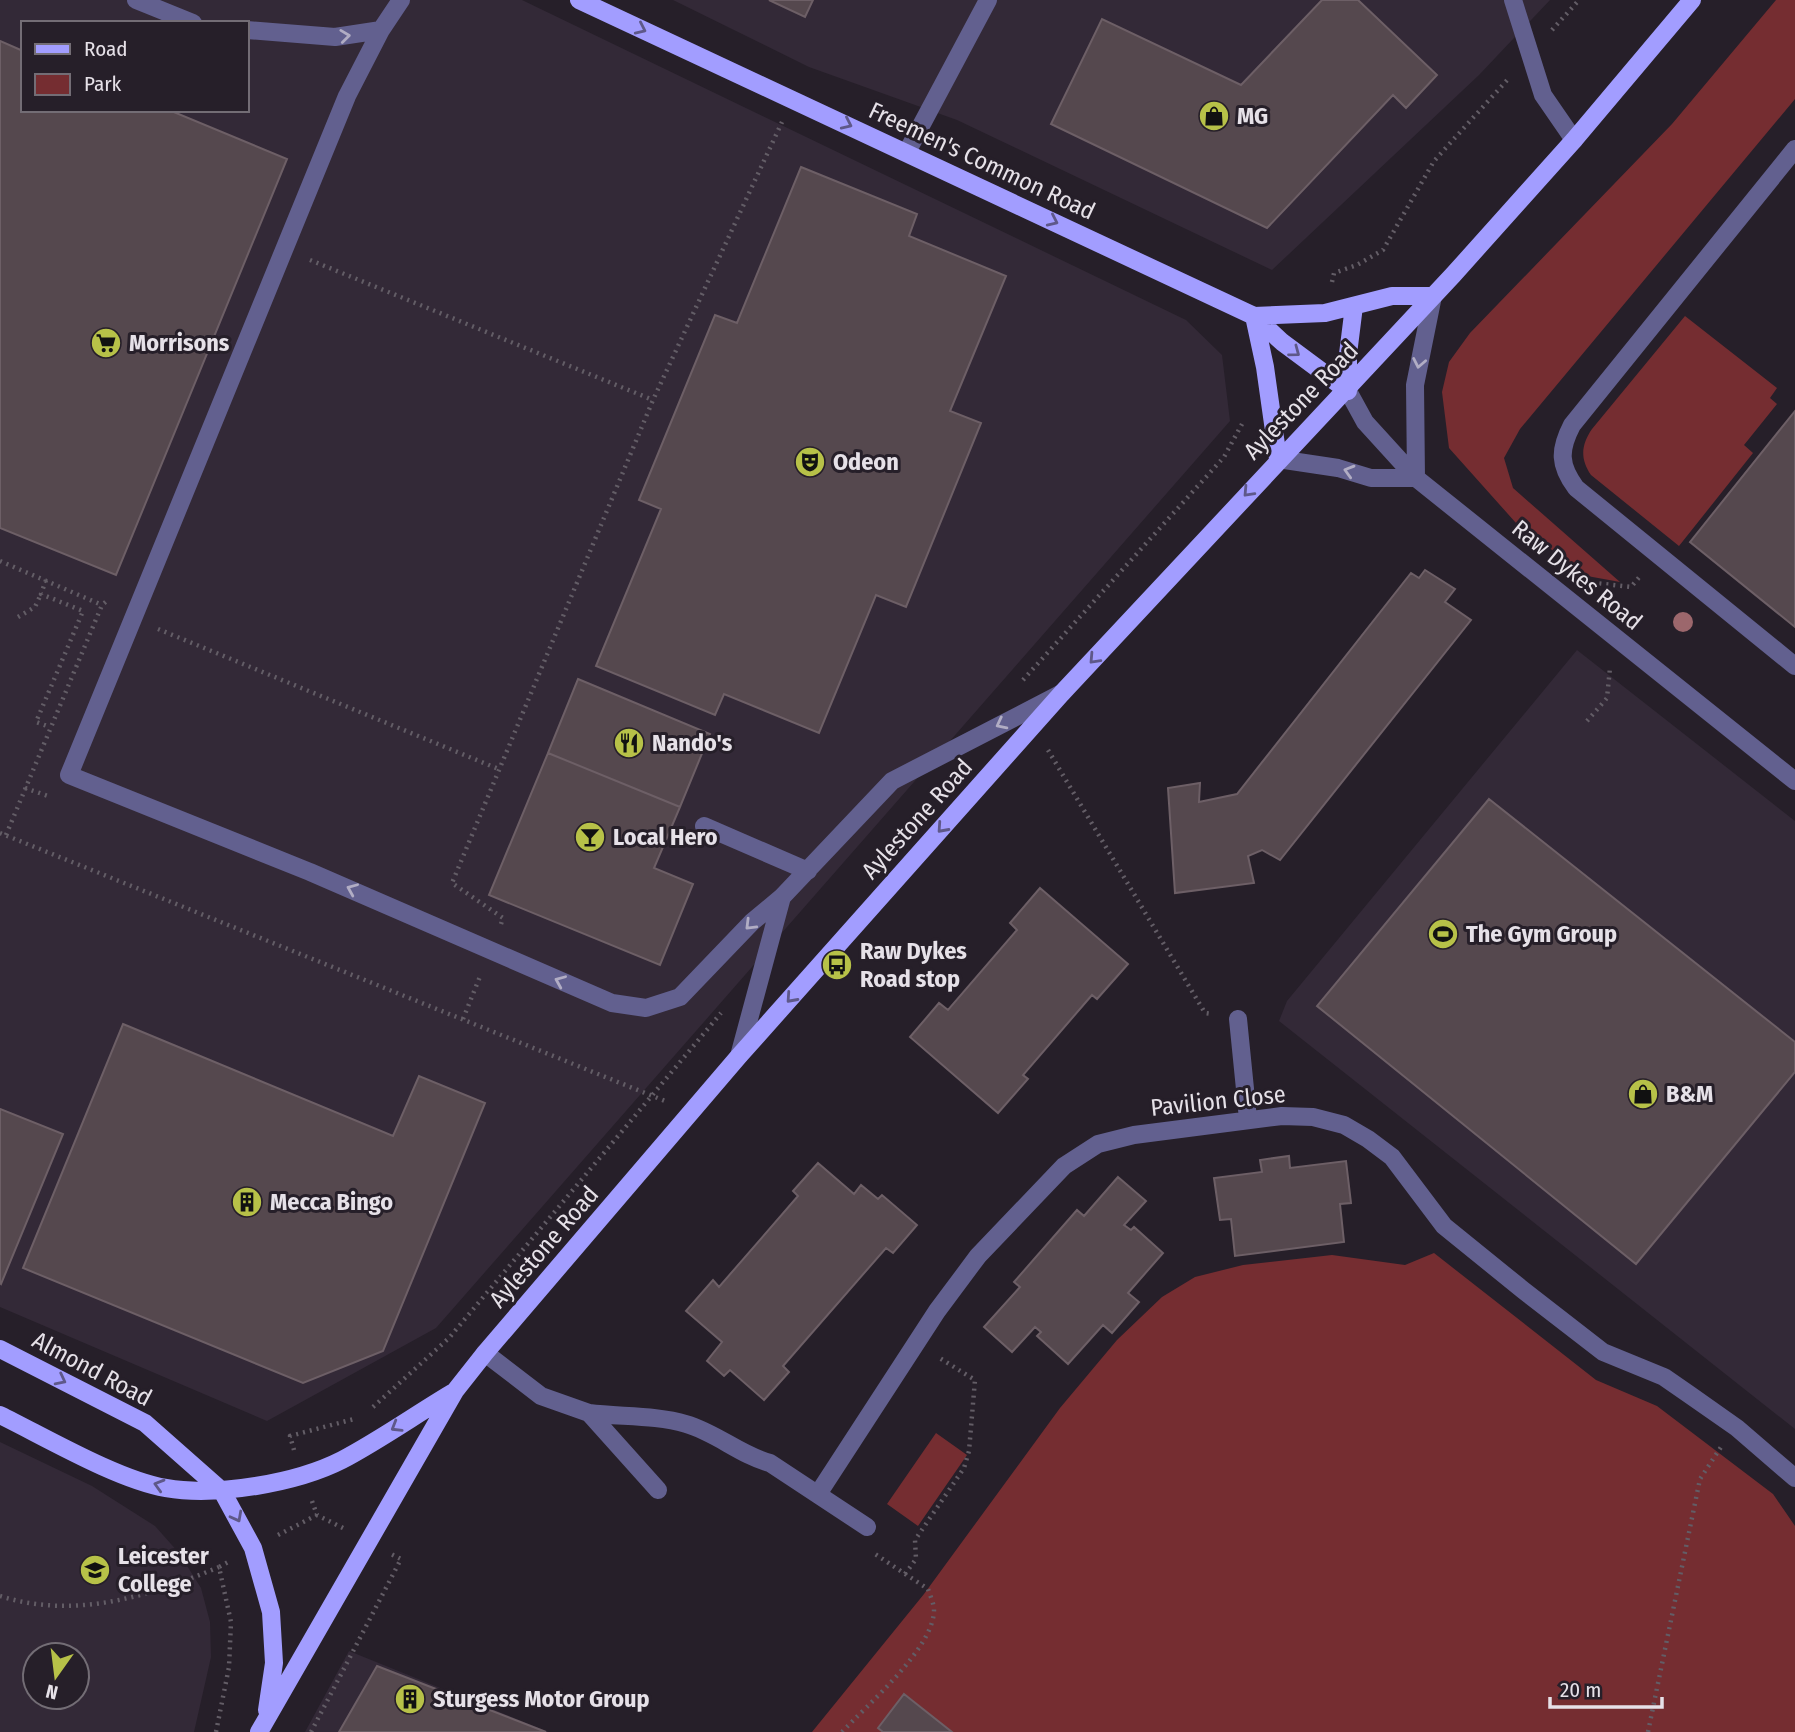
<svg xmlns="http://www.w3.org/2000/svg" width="1795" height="1732" viewBox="0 0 1795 1732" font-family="'Fira Sans Condensed',sans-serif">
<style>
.built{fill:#332937;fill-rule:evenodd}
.green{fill:#752d31}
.building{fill:#55484e;stroke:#6d5f66;stroke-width:2}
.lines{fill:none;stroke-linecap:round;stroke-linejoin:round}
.path{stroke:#635d66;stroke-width:4.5;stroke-dasharray:2 5;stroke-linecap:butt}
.minor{stroke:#62608f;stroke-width:18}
.major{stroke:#a29dff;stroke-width:18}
.tree{fill:#9c676c}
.oneway{stroke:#5e5889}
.oneway2{stroke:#b1adc4}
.labels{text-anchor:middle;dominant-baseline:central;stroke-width:6;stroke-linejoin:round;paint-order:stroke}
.poi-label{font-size:24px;font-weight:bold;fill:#e6e1e8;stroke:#261f29;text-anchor:start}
.street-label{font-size:24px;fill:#e6e1e8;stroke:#261f29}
</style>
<rect width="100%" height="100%" fill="#261f29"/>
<path class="built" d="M0 0H522L1186 320 1222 355 1230 421 436 1328 267 1421 0 1307ZM23 23H247V110H23Z
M673 0H1550L1479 75 1272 270 957 120 809 67Z
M1577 650 1795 821V1429L1279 1021 1287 1001Z
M0 1442 92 1486 155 1526 179 1553 201 1588 210 1622 211 1657 194 1732H0ZM35 1655H77V1697H35Z
M349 1651 549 1732H305Z"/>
<path class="green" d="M1776 0H1795V99L1520 429 1504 458 1513 488 1620 582 1587 576 1516 523 1449 448 1442 392 1449 362 1470 333 1672 124Z
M1685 316 1777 388 1770 398 1777 404 1744 445 1753 453 1679 546 1591 475C1580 459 1581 445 1592 429Z
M1434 1253 1596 1380 1657 1406 1773 1494 1795 1526V1732H812L924 1594 1060 1408 1117 1340 1162 1297 1195 1277 1243 1265 1332 1255 1405 1265Z
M936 1433 967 1455 918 1526 887 1504Z"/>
<path class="building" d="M769 0H813L805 17Z
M1322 0H1358L1437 75 1406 108 1393 95 1267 228 1051 124 1102 19 1241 85Z
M0 41 23 51V110H169L287 159 116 575 0 528Z
M801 167 917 214 909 236 1006 276 950 411 981 423 906 607 876 595 819 733 724 694 715 715 596 666 661 509 639 500 715 315 737 323Z
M1795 411V627L1690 542Z
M1425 570 1455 589 1445 602 1471 620 1280 860 1262 850 1248 856 1254 883 1175 893 1168 788 1200 783 1199 802 1237 794 1411 573 1419 578Z
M578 679 710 734 680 807 548 753Z
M548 753 680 807 654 868 693 884 660 965 489 895Z
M1489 799 1795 1042V1072L1636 1264 1317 1006Z
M1040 888 1128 964 1097 999 1092 995 1023 1075 1028 1079 998 1113 910 1037 939 1003 948 1010 1017 930 1010 923Z
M123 1024 393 1136 419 1076 485 1103 383 1351 303 1383 23 1268Z
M0 1109 63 1134 1 1284 0 1283Z
M1289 1156 1290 1168 1346 1161 1351 1203 1340 1204 1344 1242 1235 1256 1231 1219 1220 1220 1214 1178 1262 1172 1260 1160Z
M818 1163 854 1194 861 1185 878 1199 882 1195 917 1225 893 1253 886 1248 783 1366 789 1372 764 1400 730 1370 724 1376 707 1361 722 1342 686 1311 713 1280 719 1287 798 1196 793 1191Z
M1118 1177 1146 1201 1124 1225 1131 1230 1134 1227 1163 1253 1128 1293 1139 1302 1112 1333 1103 1325 1068 1364 1037 1336 1041 1332 1035 1327 1012 1352 984 1327 1020 1287 1014 1282 1077 1210 1084 1216Z
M377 1666 546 1732H339Z
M904 1694 952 1732H883L878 1728Z"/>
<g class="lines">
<path class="path" d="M1552 30 1579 0
M310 260 653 400
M1332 282 1334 273 1357 265 1383 250 1434 161 1509 78
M0 561 102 605
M46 580 41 594 83 611 36 722 50 727
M1594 586 1596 583 1631 587 1641 575
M18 617 35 607 41 594
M158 629 501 770
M1023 680 1224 457 1242 424
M1587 721 1607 698 1610 668
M1048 750 1205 1013 1212 1014
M25 788 51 797
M0 833 665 1101
M6 835 102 605 109 599
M501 924 503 918 452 883 653 400 782 122
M463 1019 481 974
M373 1407 449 1338 721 1013
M294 1450 290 1436 354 1419
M312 1501 317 1515 343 1528
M278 1535 317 1515
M905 1574 916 1559 915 1540 964 1468 969 1451 975 1380 938 1357
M0 1596C75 1620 150 1596 219 1567
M216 1732 229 1667 231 1622 219 1567 230 1561
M311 1732 401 1559 391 1554
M842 1732C867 1705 934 1648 934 1610 934 1604 930 1595 928 1589L875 1554
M1648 1732 1700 1479 1721 1447"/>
<path class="minor" d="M136 0 193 23
M401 0 381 30 347 96 69 775 310 872 612 1003 646 1008 680 997 752 922 782 897 892 781 1062 693
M1513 0 1543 95 1574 140
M247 30 335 37 381 30
M1795 149 1572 425C1559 450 1559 465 1576 488L1795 666
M907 152 988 0
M1348 391 1365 422 1416 478 1795 781
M1278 459 1338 468 1371 478H1416L1415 385 1433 296
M704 826 808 871
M1238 1019 1248 1119
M739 1056 782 897
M485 1353 541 1396 589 1413 658 1490
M589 1413C620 1417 656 1415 686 1424 717 1433 740 1455 770 1463L867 1527
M818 1494 937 1311 978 1256 1064 1166 1098 1144 1134 1135 1282 1116 1313 1117 1344 1125 1368 1139 1392 1157 1444 1226 1523 1290 1603 1352 1664 1377 1690 1395 1737 1428 1795 1478"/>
<path class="major" d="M579 0 1254 316 1282 342 1348 391
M1348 391V354L1354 306
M1278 459 1265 367 1254 316 1325 313 1392 296H1433
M0 1349 145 1423 222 1491 253 1548 271 1612 274 1663 267 1710
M0 1415C45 1437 118 1480 166 1488 216 1497 297 1483 342 1460 380 1440 415 1415 452 1393
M259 1732 455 1391 485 1353 739 1056 1062 693 1453 275 1574 140 1692 0"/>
</g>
<circle class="tree" cx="1683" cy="622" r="10"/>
<defs><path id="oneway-chevron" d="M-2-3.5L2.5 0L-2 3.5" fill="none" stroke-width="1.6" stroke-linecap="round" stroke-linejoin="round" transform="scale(1.75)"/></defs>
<g class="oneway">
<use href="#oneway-chevron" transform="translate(641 29) rotate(25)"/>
<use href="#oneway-chevron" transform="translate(847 124) rotate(25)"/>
<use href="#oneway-chevron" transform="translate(1053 221) rotate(25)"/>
<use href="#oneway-chevron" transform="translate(1295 352) rotate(37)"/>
<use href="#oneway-chevron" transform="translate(1248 492) rotate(133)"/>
<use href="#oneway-chevron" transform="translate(1094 659) rotate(133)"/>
<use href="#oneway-chevron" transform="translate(942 828) rotate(132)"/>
<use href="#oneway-chevron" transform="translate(791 998) rotate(132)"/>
<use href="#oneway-chevron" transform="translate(61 1380) rotate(27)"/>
<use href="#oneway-chevron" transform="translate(396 1427) rotate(149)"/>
<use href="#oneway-chevron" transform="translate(159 1485) rotate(-164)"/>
<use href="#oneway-chevron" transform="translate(237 1517) rotate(62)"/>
</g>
<g class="oneway2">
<use href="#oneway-chevron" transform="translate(345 36) rotate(-7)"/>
<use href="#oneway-chevron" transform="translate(1419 363) rotate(101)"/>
<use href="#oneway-chevron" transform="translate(1349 471) rotate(-164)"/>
<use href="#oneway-chevron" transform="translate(1001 724) rotate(153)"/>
<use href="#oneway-chevron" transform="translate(352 889) rotate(-157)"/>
<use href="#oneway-chevron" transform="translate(750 925) rotate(135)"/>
<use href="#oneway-chevron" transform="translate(560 981) rotate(-157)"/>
</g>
<defs>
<g id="shop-disc" transform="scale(1.575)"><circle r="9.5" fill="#b7c148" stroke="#261f29"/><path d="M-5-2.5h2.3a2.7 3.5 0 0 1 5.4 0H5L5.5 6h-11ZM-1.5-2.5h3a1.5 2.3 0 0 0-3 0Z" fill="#111"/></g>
<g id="supermarket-disc" transform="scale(1.575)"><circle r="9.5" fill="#b7c148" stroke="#261f29"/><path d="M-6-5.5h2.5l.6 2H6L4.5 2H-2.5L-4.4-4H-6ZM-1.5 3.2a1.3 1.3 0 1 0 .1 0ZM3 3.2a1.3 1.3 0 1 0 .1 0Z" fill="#111"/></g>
<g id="theatre-disc" transform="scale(1.575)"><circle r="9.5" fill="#b7c148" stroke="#261f29"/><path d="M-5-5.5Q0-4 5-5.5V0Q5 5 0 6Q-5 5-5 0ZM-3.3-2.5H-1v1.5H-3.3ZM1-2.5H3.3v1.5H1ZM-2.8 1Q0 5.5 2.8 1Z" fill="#111"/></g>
<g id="restaurant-disc" transform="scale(1.575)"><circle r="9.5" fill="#b7c148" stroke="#261f29"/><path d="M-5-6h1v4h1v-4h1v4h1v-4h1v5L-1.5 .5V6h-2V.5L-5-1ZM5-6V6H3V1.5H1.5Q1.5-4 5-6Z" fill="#111"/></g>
<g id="bar-disc" transform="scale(1.575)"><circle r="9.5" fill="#b7c148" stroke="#261f29"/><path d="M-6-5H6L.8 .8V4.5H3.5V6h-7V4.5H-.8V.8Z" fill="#111"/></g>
<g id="stadium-disc" transform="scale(1.575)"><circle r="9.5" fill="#b7c148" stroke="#261f29"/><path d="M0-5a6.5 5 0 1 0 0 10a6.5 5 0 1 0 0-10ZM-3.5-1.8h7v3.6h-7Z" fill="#111"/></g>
<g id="bus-disc" transform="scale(1.575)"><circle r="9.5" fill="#b7c148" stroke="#261f29"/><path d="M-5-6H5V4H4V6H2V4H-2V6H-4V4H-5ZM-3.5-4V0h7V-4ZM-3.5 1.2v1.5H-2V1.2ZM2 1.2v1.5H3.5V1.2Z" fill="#111"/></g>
<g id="building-disc" transform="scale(1.575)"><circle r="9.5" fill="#b7c148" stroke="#261f29"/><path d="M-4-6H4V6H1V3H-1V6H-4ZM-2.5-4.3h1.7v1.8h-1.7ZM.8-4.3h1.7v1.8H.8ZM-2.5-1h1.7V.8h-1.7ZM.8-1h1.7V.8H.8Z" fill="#111"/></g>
<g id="university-disc" transform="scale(1.575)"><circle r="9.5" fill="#b7c148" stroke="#261f29"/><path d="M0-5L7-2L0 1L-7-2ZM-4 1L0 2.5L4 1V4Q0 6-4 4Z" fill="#111"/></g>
</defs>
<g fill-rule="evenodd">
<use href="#shop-disc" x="1214" y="116"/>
<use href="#supermarket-disc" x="106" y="343"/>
<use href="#theatre-disc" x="810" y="462"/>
<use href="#restaurant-disc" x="629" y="743"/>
<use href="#bar-disc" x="590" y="837"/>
<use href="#stadium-disc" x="1443" y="934"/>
<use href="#bus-disc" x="837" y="965"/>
<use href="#shop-disc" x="1643" y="1094"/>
<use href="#building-disc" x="247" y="1202"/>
<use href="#university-disc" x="95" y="1570"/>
<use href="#building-disc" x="410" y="1699"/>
</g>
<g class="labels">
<g class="poi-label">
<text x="1237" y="116">MG</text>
<text x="129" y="343">Morrisons</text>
<text x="833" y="462">Odeon</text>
<text x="652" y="743">Nando's</text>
<text x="613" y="837">Local Hero</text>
<text x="1466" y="934">The Gym Group</text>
<text x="860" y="951">Raw Dykes<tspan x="860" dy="28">Road stop</tspan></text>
<text x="1666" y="1094">B&amp;M</text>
<text x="270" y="1202">Mecca Bingo</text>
<text x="118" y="1556">Leicester<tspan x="118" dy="28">College</tspan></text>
<text x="433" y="1699">Sturgess Motor Group</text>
</g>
<g class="street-label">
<text transform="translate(982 161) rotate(25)">Freemen's Common Road</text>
<text transform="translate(1301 401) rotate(-46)">Aylestone Road</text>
<text transform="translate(1577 575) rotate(39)">Raw Dykes Road</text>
<text transform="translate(917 819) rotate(-48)">Aylestone Road</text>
<text transform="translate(1218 1101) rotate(-6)">Pavilion Close</text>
<text transform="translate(544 1247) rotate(-49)">Aylestone Road</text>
<text transform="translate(92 1369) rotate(28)">Almond Road</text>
</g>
</g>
<rect x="21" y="21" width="228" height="91" fill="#261f29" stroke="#736d75" stroke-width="2"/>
<rect x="35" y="44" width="35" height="10" fill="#a29dff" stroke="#736d75" stroke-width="2"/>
<text x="84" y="56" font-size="21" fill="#e6e1e8">Road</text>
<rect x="35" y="74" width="35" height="21" fill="#752d31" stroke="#736d75" stroke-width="2"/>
<text x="84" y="91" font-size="21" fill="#e6e1e8">Park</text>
<g transform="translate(56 1676) rotate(194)"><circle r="33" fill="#261f29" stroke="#736d75" stroke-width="2"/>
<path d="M0-5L12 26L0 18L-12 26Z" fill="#b7c148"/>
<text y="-10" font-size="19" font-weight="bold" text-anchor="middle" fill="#e6e1e8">N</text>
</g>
<path d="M1550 1697v10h112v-10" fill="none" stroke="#e6e1e8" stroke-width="3.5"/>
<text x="1560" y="1697" font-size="21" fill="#e6e1e8" stroke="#261f29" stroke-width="5" paint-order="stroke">20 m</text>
</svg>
